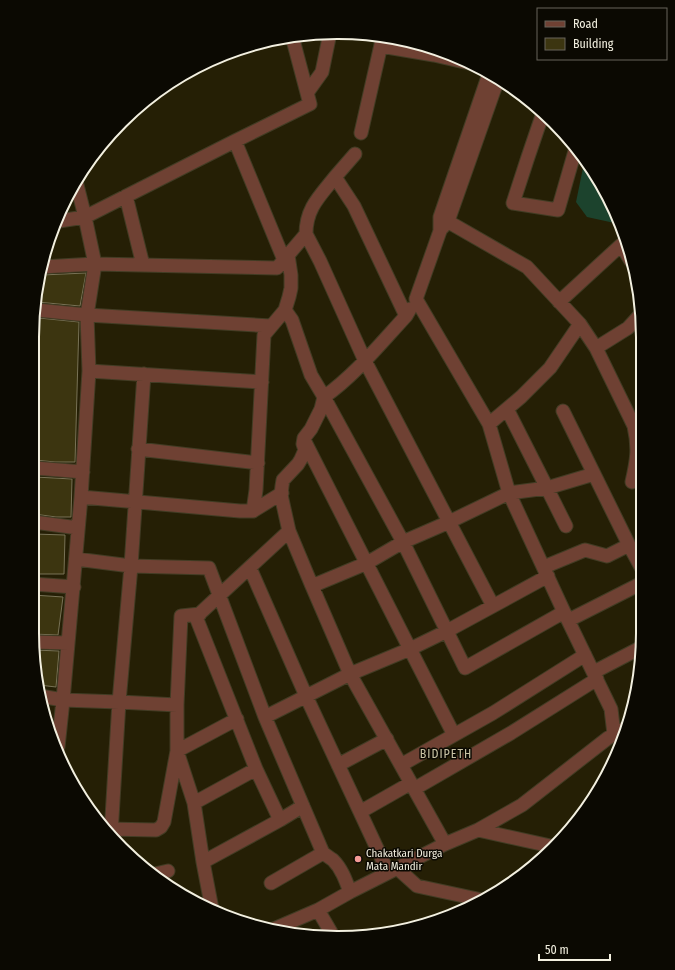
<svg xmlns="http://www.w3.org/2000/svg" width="675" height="970" viewBox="0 0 675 970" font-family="'Fira Sans Condensed',sans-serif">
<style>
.green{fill:#1c432d}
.building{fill:#3c3510;stroke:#787256}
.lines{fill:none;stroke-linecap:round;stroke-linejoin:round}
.minor-casing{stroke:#423c24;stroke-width:15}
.minor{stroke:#6f4133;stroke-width:13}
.poi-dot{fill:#f59b97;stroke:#0b0902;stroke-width:1.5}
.labels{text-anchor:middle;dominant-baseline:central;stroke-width:3;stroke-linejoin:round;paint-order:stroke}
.poi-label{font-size:11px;fill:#f3f0e0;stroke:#0b0902;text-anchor:start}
.neighbourhood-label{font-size:12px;letter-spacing:1px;fill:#c9c3a4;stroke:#0b0902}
.rim{fill:none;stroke:#f3f0e0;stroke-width:2}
</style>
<rect width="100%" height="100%" fill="#251f05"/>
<path class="green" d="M584 163 611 202 619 224 587 217 576 202Z"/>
<path class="building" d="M86 273 80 306 37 302 38 278 39 274 42 275Z
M39 318 79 322 75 462H55L35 460 36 378Z
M35 477 72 479 71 517H56L34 514Z
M34 534 65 535 64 574H33Z
M33 595 63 597 58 635 32 634Z
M34 650 59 651 56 687 39 685Z"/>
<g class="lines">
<g class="minor-casing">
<path id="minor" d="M381 46 434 55 469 63
M489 74 440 217V231L416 299 489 424 509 493 564 612 611 709 614 734
M307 93 322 72 330 33
M543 113 528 157 513 203 558 210 575 151
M361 133 383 36
M235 141 284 260
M335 177 355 154
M76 181 85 217 95 264 87 315 89 371 81 497 240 511H253L256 490 264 335 285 310 289 297 291 288V275L288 255
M126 196 143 265
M440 217 527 267 580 324
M59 221 85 217 235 141 310 104 292 36
M442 228 448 221 498 79
M306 234 320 261 365 361 493 606 447 631 410 649 350 674 265 717 323 853C326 855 330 858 333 860 342 869 346 881 350 892
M625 242 621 245 631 261
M42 267 95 264 277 268 306 234C306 208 320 196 335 177L354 206 406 316 410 309
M559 302 621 245
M37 310 87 315 271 326
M285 310 292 320 311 375 324 397 403 542 465 668 564 612
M406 316C380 344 355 375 324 397L321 409 311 429 304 438 303 444 305 450 301 459 298 464 283 480 282 486 281 495 289 531 312 586 367 563 403 542 449 522 509 493 547 488 507 409
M596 348 628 328 638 317
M89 371 262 382
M489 424 521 397 550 368 580 324 596 348 634 426H640
M304 440 410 649 454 735
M138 449 258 463
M35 468 83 472
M632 482C637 460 639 448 634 426
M253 511 282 493
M34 522 78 528
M566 526 547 488 594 474
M629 545 642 569
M76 559 131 566 144 374
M544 567 585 550 607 556 629 545 563 411
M250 568 306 696 388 872
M33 584 74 587
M312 586 350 674 445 844
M493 606 548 576
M569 620 642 583
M33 642 68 643
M594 672 642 647
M40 696 63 700 119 702 111 834
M177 705 119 702 131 566 209 568 265 717
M58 747 63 700 81 497
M338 765 387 739
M401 765 493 713 585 655
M256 769 196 617 289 531
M414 789 511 733 597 679
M194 803 177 751V705L181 616 200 614
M360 812 411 783
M107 829 156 830 161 827 164 822 177 751 237 719
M478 830 522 805 608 738 626 728
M203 862 194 803 256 769 280 820
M397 868 417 886 482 900
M155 874 168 871
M271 883 323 853
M212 909 203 862 280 820 303 806
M318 910 350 892 445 844 478 830 555 847
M274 929 318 910 332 934"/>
</g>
<use href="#minor" class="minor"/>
</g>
<circle class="poi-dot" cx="358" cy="859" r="4"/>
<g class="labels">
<g class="poi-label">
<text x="366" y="853">Chakatkari Durga<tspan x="366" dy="13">Mata Mandir</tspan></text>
</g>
<g class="neighbourhood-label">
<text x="446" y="754">BIDIPETH</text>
</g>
</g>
<path d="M0 0H675V970H0ZM337 39H338A298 298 0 0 1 636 337V633A298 298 0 0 1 338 931H337A298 298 0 0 1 39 633V337A298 298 0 0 1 337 39Z" fill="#0b0902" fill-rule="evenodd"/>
<path class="rim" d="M337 39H338A298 298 0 0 1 636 337V633A298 298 0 0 1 338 931H337A298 298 0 0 1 39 633V337A298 298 0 0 1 337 39Z"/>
<rect x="537" y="8" width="130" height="52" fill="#0b0902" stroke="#68655b"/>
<rect x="545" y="21" width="20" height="6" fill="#6f4133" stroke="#68655b"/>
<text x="573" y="28" font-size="12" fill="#f3f0e0">Road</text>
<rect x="545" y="38" width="20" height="12" fill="#3c3510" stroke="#68655b"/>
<text x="573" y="48" font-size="12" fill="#f3f0e0">Building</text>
<path d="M539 954v6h71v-6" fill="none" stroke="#f3f0e0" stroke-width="2"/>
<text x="545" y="954" font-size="12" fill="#f3f0e0" stroke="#0b0902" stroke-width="3" paint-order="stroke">50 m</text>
</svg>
